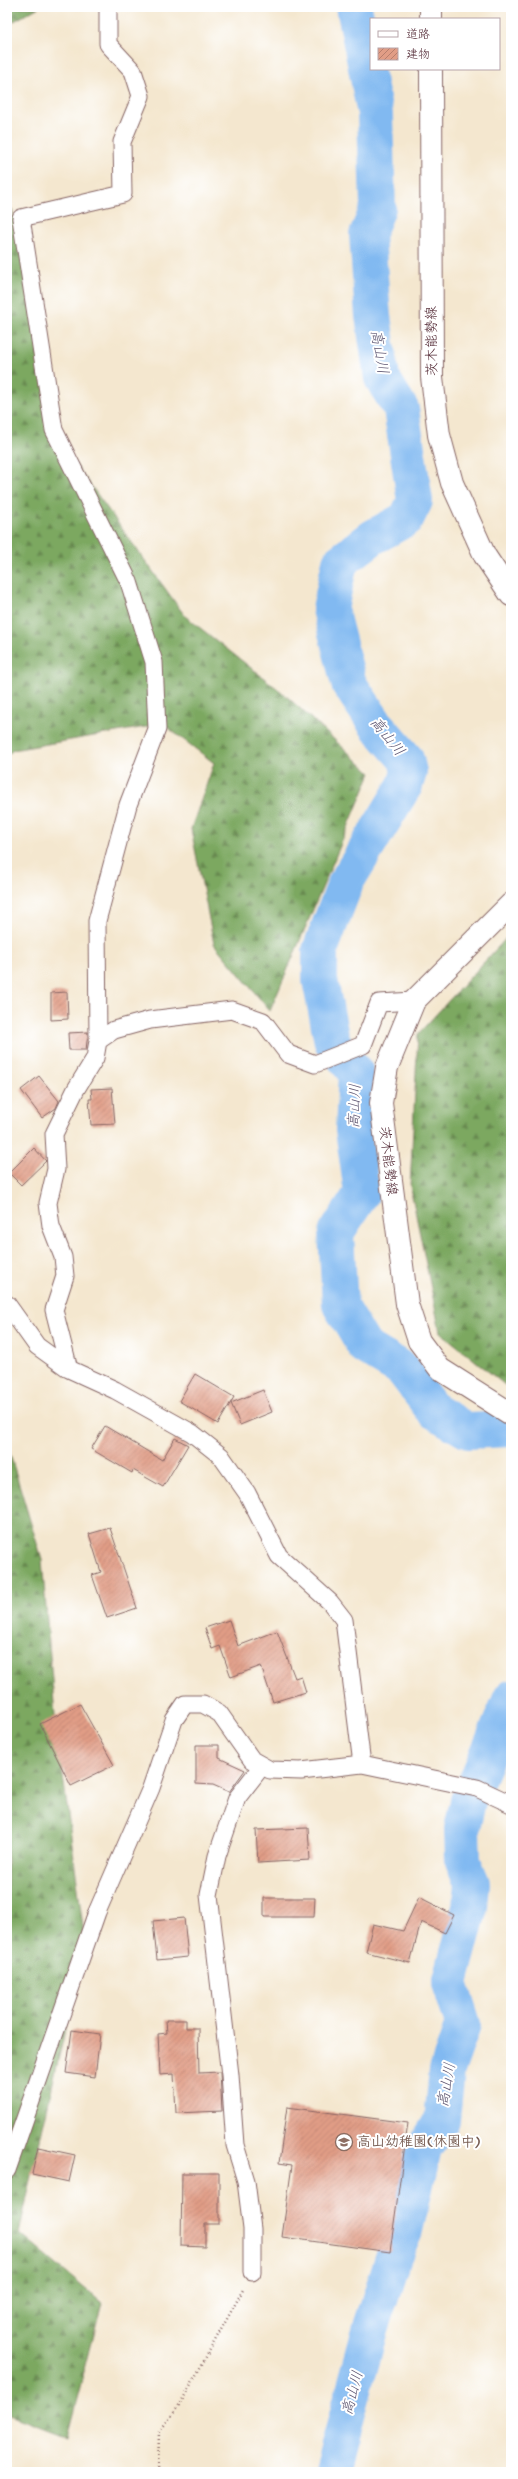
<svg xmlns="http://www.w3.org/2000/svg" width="518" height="2479" viewBox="0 0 518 2479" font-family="Mynerve,'Klee One',sans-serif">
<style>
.forest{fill:url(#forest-firs);stroke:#626446}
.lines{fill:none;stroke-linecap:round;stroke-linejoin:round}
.river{stroke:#81b9f1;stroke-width:36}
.building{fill:url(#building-hatch)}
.minor-casing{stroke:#866564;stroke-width:19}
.primary-casing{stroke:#866564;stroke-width:24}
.path{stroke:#866564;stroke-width:2.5;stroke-dasharray:1 3;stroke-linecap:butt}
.minor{stroke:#fff;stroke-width:17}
.primary{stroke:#fff;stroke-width:22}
.labels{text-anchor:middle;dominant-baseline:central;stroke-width:4;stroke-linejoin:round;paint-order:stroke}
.street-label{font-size:14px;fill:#4a1f2b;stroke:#fff}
.education-label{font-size:14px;font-weight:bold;fill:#785e54;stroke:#fff;text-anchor:start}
.water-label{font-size:15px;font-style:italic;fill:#5d5570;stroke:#fff}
</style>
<defs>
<pattern id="forest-firs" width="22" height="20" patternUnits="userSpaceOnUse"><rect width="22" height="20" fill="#7ba861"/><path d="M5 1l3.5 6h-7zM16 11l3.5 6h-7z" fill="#678850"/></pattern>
<pattern id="building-hatch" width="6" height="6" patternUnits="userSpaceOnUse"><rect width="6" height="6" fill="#e19d86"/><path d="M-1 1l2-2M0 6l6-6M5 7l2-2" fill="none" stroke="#b87f6e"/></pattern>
</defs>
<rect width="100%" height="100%" fill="#fff"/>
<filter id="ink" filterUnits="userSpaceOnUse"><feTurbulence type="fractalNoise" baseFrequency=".025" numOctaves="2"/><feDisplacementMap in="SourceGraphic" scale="8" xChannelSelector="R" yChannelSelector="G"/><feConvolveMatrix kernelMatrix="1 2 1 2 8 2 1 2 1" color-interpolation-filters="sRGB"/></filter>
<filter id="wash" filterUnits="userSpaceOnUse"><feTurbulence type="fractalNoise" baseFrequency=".012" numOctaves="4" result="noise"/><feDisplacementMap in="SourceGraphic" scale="16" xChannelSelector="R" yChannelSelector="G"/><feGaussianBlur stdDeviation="0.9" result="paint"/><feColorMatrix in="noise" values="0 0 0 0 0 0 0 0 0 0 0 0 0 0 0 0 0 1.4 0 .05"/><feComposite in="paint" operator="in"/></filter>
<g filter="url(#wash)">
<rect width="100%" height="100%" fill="#f4e7cf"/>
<path class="forest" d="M7 7H39L7 25Z
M7 206 12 209 63 447 185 616 283 693 371 773 270 1011 214 944 191 829 214 763 163 724 13 750 7 756Z
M511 933V1390L440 1332 410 1186 418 1034Z
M7 1444 42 1560 55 1715 85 1942 19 2233 102 2303 67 2437 7 2414Z"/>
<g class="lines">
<path class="river" d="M354 7 375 114 378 208 367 235 373 316 382 378 401 409 415 501 406 519 373 537 340 562 330 609 349 684 377 726 406 759 409 772 405 785 346 882 320 950V980L332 1042 356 1073 353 1130 362 1193 336 1233 340 1305 365 1347 402 1369 434 1411 468 1431 511 1429
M332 2472 370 2330 394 2256 405 2230 424 2149 442 2120 447 2070 463 2024 450 1983 470 1907 472 1883 463 1861 462 1829 468 1801 511 1698"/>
</g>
<g id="blocks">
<path class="building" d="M67 992 68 1019 51 1020V993Z
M88 1032 86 1050H69L68 1033Z
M39 1076 59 1101 56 1108 42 1118 21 1090Z
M112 1088 115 1124 91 1125 89 1099H92L91 1089Z
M34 1148 46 1161 21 1185 9 1173Z
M195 1374 234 1397 218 1424 179 1401Z
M263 1390 272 1412 240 1425 231 1403Z
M105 1426 162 1460 175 1438 188 1445 163 1487 133 1470 132 1473 91 1449Z
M110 1528 137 1608 107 1618 92 1575 101 1572 89 1534Z
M229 1620 238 1646 277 1631 295 1678 301 1676 306 1692 273 1702 261 1666 231 1677 220 1646 212 1649 205 1628Z
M80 1704 114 1765 71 1786 40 1724Z
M196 1745H219V1758L245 1770 229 1792 213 1785 196 1784Z
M308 1828 310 1860 258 1863 256 1830Z
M419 1897 454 1915 445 1933 421 1922 410 1963 366 1952 373 1924 403 1931Z
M264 1898H315L314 1917H264Z
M184 1918 188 1957 157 1960 153 1921Z
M166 2020H186V2028H198L199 2073 220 2072 222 2111 176 2113 174 2074 160 2075 158 2034 167 2033Z
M72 2030 100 2034 95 2077 66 2073Z
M287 2107 408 2123 390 2252 282 2237 292 2165 279 2163Z
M38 2147 75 2155 69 2182 32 2174Z
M182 2173H219V2224H205V2247L181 2246Z"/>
</g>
</g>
<g filter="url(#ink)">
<use href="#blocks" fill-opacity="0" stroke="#866564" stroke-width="1"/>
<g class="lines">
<g class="minor-casing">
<path id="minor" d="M98 1041 97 921 128 805 157 729 154 662 129 582 54 430 21 218 123 194 122 142 141 96 133 71 108 44V7
M7 1304 37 1346 69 1369 115 1390 192 1433 221 1456 247 1493 279 1556 330 1602 344 1620 362 1764
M69 1369 54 1310 65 1276 63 1257 51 1226 48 1203 56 1169 54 1134 76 1089 95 1058 98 1041 114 1030 150 1020 232 1010 263 1021 288 1054 315 1064 363 1045 379 1003 414 1001
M7 2170 97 1912 151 1788 174 1720 185 1704H203L219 1713 252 1760 270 1770 301 1771 362 1764 477 1788 511 1804
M252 2272V2229L246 2181 235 2145 230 2075 209 1895 217 1856 237 1798 262 1766"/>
</g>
<g class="primary-casing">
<path id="primary" d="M431 7V19
M431 69 432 377 439 435 452 483 485 556 511 595
M511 904 414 1001 387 1067 381 1103 407 1304 419 1341 440 1369 511 1414"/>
</g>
<path class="path" d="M158 2472 159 2432 179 2406 244 2288"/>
<use href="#minor" class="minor"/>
<use href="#primary" class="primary"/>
</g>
</g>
<defs>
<g id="school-ring" transform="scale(0.9)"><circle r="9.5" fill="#fff" stroke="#8d6e63" stroke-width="1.5"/><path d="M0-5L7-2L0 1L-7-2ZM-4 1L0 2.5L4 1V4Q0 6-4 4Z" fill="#8d6e63"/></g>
</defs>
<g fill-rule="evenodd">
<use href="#school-ring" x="344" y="2142"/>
</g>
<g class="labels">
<g class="street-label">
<text transform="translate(432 341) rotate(-91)">茨木能勢線</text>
<text transform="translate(388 1161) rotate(83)">茨木能勢線</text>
</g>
<g class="education-label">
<text x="357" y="2142">高山幼稚園(休園中)</text>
</g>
<g class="water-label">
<text transform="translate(379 352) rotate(80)">高山川</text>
<text transform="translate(387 737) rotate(51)">高山川</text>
<text transform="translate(355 1106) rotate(-88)">高山川</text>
<text transform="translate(447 2085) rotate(-80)">高山川</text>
<text transform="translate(353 2393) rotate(-75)">高山川</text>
</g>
</g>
<rect width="518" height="2479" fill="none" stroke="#fff" stroke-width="24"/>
<rect x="370" y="18" width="130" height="52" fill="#ffffff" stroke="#b7a5aa"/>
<rect x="378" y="31" width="20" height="6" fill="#ffffff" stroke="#b7a5aa"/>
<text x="406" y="38" font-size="12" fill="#4a1f2b">道路</text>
<rect x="378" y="48" width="20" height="12" fill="url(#building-hatch)" stroke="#b7a5aa"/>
<text x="406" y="58" font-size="12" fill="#4a1f2b">建物</text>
</svg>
